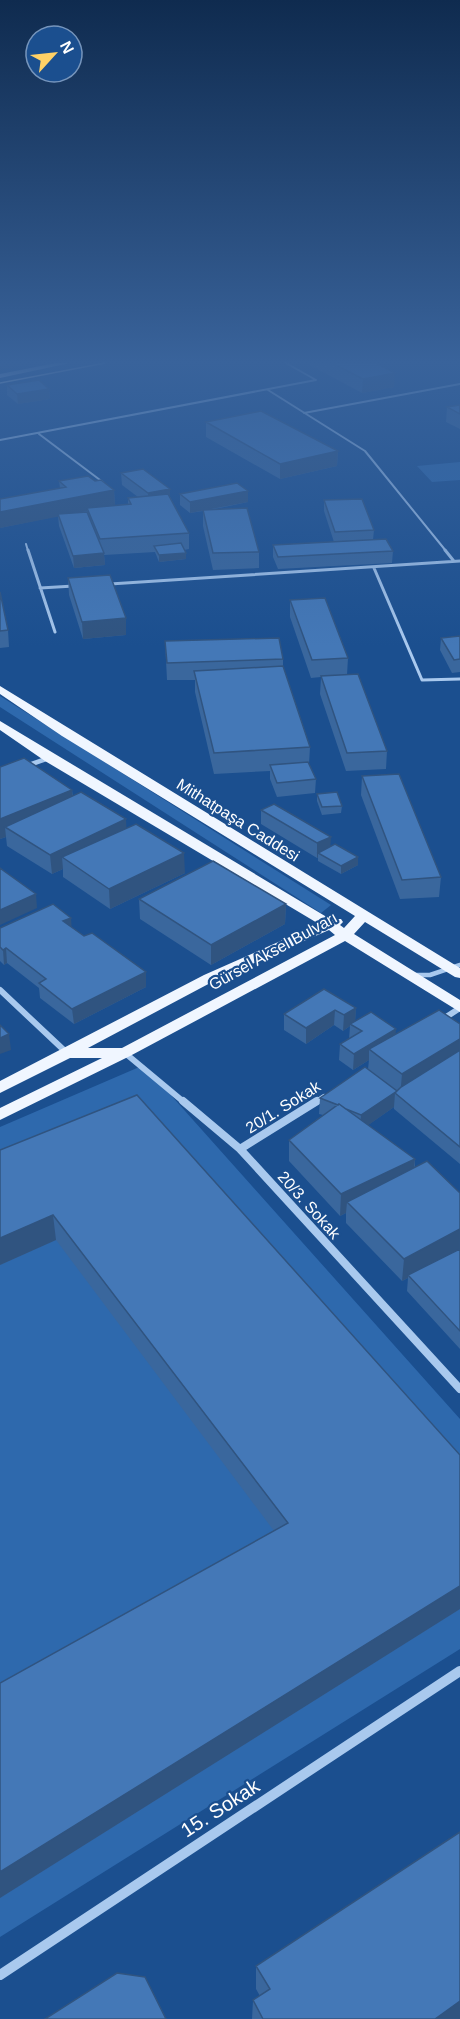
<svg xmlns="http://www.w3.org/2000/svg" width="460" height="2019" viewBox="0 0 460 2019" font-family="Arial,sans-serif">
<style>
.green{fill:#2e69ad}
.lines{fill:none;stroke-linecap:round;stroke-linejoin:round}
.service-far2{stroke:#a9c9ee;stroke-width:2}
.service-far1{stroke:#a9c9ee;stroke-width:3}
.service{stroke:#a9c9ee;stroke-width:4.5}
.minor-far3{stroke:#a9c9ee;stroke-width:4.5}
.minor-far2{stroke:#a9c9ee;stroke-width:6}
.minor-far1{stroke:#a9c9ee;stroke-width:8}
.minor{stroke:#a9c9ee;stroke-width:10}
.secondary{fill:#d6e6fa;fill-rule:evenodd}
.primary{fill:#f0f6ff;fill-rule:evenodd}
.tram{stroke:#fff;stroke-width:1.5}
.wall{fill:#3a679d}
.shaded-wall{fill:#305480}
.building{fill:#4478b7;stroke:#305480;stroke-width:1.5}
.labels{text-anchor:middle;dominant-baseline:central;stroke-width:4.5;stroke-linejoin:round;paint-order:stroke}
.street-label{font-size:16px;fill:#fff;stroke:#1b4f8f}
.near-street-label{font-size:20px;fill:#fff;stroke:#1b4f8f}
</style>
<rect width="100%" height="100%" fill="#1b4f8f"/>
<path class="green" d="M460 462V480L432 482 417 466Z
M0 696 331 905 321 913 0 707Z
M144 1065 460 1419V1649L0 1937V1127Z"/>
<g class="lines">
<path class="service-far2" d="M268 390 365 451 446 551
M304 413 460 384
M39 434 104 483
M0 440 316 380 286 363
M26 544 28 551"/>
<path class="service-far1" d="M28 550 55 632
M445 550 453 560
M374 568 422 680 460 679
M110 584 460 561
M40 588 74 586"/>
<path class="service" d="M414 975H430L460 965"/>
<path class="minor-far3" d="M26 766 49 758"/>
<path class="minor-far2" d="M0 990 67 1053
M443 1019 460 1008
M125 1053 185 1103
M315 1103 324 1097"/>
<path class="minor-far1" d="M183 1101 240 1149 460 1389
M240 1149 317 1101"/>
<path class="minor" d="M0 1975 460 1671"/>
<path class="secondary" d="M56 363H70L0 378V374Z"/>
<path class="primary" d="M0 686 460 968V978L455 977 365 922 354 934 460 1000V1012L345 941 130 1056 0 1120V1108L102 1058H70L0 1093V1081L204 975 319 924 45 761 0 730V721L330 919H341L343 922 340 925 344 928 355 916 62 736 0 694ZM329 930 335 935 122 1048H88L214 981Z"/>
<path class="tram" d="M0 383 105 363"/>
</g>
<path class="wall" d="M306 363H376L394 387 362 393Z
M7 385 49 389 50 399 18 404 7 395Z
M460 405V429L446 422 447 407Z
M206 422 338 451 337 466 280 479 206 437Z
M121 473 170 489V497L189 533V549L184 550 186 559 159 562 155 552 104 555 105 565 74 568 59 526 58 516 0 528 60 488 59 481H95L114 490 115 505 110 506 128 504V498L138 497 122 485Z
M180 494 248 502 210 510 259 552V568L213 570 203 526V511L190 513 180 505Z
M324 500 374 530 373 540 393 551 392 563 278 569 273 557V545L334 542 324 511Z
M68 578 126 618V635L83 639 69 595Z
M0 592 8 630 9 647 0 648Z
M290 600 348 658 347 675 387 751 386 769 346 771 320 694 321 677 311 678 290 617Z
M460 636V672L452 673 440 650 441 638Z
M165 641 283 659V668L310 747 309 765 316 779 315 793 277 797 270 779V771L214 774 195 692V680H167Z
M0 767 72 790 73 796 126 828 185 873 110 909 63 877V869L52 874 7 846 6 837 0 839Z
M362 776 441 877 439 897 400 899 361 795Z
M317 794 342 806 341 813 322 815 317 801Z
M261 810 330 847 358 865 341 874 318 861V857L317 858 261 824Z
M139 899 286 904 285 924 211 965 140 919Z
M0 928H72L84 936 146 972V987L74 1024 40 998 39 988 7 963 4 965 0 961Z
M356 1008 355 1021 396 1034 460 1024V1164L394 1109V1107L368 1125 415 1159V1168L460 1193V1349L407 1291 408 1278 402 1281 346 1223V1213L340 1216 289 1161V1140L323 1115 319 1114 320 1098 368 1069 369 1060 353 1070 339 1060 340 1044 349 1039 350 1026 343 1031 334 1025 306 1044 284 1030V1014Z
M0 1150 460 1455V1609L0 1898V1683L274 1531 56 1240 0 1265Z
M256 1966 460 2019H252L253 2000 260 1996 256 1989Z"/>
<path class="shaded-wall" d="M0 363H34L0 370Z
M395 373 394 387 362 393 363 379Z
M49 389 50 399 18 404 17 394Z
M338 451 337 466 280 479V464Z
M170 489V500L148 505V493Z
M114 490 115 505 88 510 87 508V511L0 528V512Z
M248 491V502L190 513V502Z
M104 553 105 565 74 568 73 556Z
M186 553V559L159 562V555Z
M126 618V635L83 639 82 622Z
M72 790 74 809 5 827 6 837 0 839V819Z
M126 819 127 838 62 857 63 869 52 874 50 855Z
M331 837 330 851 318 853V857L317 858V843Z
M184 853 185 873 110 909 109 889Z
M358 857V865L341 874V866Z
M36 894 37 908 0 925V910Z
M286 904 285 924 211 965V945Z
M71 918 72 932 63 921Z
M6 948 7 963 4 965 3 950Z
M146 972V987L74 1024 72 1009Z
M356 1008 355 1024H350V1026L343 1031 344 1015Z
M335 1010 334 1025 306 1044V1028Z
M396 1029 395 1044 369 1049V1060L353 1070 354 1054Z
M9 1034 11 1050 0 1054V1038Z
M460 1039V1065L400 1097 402 1074Z
M397 1091 395 1093 394 1107 360 1131 361 1115Z
M415 1159 413 1181 347 1202 346 1213 340 1216 341 1194Z
M53 1215 56 1240 0 1265V1238Z
M460 1229V1249L408 1275V1278L402 1281 404 1259Z
M460 1586V1609L0 1898V1872Z
M460 2001V2019H435Z"/>
<path class="building" d="M332 363H376L395 373 363 379Z
M39 380 49 389 17 394 7 385Z
M460 405V414L447 407Z
M261 411 338 451 280 464 206 422Z
M143 469 170 489 148 493 121 473Z
M88 476 95 481 101 480 114 490 0 512V499L66 487 59 481Z
M237 483 248 491 190 502 180 494Z
M168 494 189 533 100 539 87 508 131 504 128 498Z
M362 499 374 530 335 532 324 500Z
M247 508 259 552 213 553 203 510Z
M87 512 104 553 73 556 58 514Z
M386 539 393 551 278 557 273 545Z
M181 543 186 553 159 555 154 546Z
M110 575 126 618 82 622 68 578Z
M0 592 8 630 0 631Z
M325 598 348 658 312 660 290 600Z
M460 636V659L454 660 441 638Z
M279 638 283 659 167 663 165 641Z
M283 666 310 747 214 753 194 671Z
M358 674 387 751 347 753 321 676Z
M24 758 72 790 0 819V767Z
M308 762 316 779 277 783 270 765Z
M399 774 441 877 402 880 362 776Z
M81 792 126 819 50 855 5 827Z
M337 792 342 806 322 807 317 794Z
M274 804 331 837 317 843 261 810Z
M136 824 184 853 109 889 62 857Z
M335 844 358 857 341 866 318 853Z
M213 861 286 904 211 945 139 899Z
M0 868 36 894 0 910Z
M53 904 71 918 63 921 84 936 92 933 146 972 72 1009 39 983 46 979 6 948 3 950 0 947V928Z
M324 989 356 1008 344 1015 335 1010 306 1028 284 1014Z
M439 1010 460 1024V1039L402 1074 369 1049Z
M371 1012 396 1029 354 1054 340 1044 362 1031 350 1024Z
M0 1025 9 1034 0 1038Z
M460 1050V1147L395 1093 401 1087Z
M365 1067 397 1091 361 1115 346 1109 339 1104 338 1105 320 1098Z
M137 1095 460 1455V1586L0 1872V1683L288 1523 53 1215 0 1238V1150Z
M339 1104 415 1159 341 1194 289 1140Z
M427 1161 460 1193V1229L404 1259 347 1202Z
M460 1249V1331L408 1275Z
M460 1832V2001L435 2019H263L253 2000 270 1989 256 1966Z
M117 1973 145 1977 166 2019H45Z"/>
<linearGradient id="sky" x2="0" y2="1"><stop stop-color="#0f2b4f"/><stop offset="0.56" stop-color="#39639b"/><stop offset="1" stop-color="#39639b" stop-opacity="0"/></linearGradient>
<rect width="460" height="646" fill="url(#sky)"/>
<g class="labels">
<g class="street-label">
<text transform="translate(238 820) rotate(32)">Mithatpaşa Caddesi</text>
<text transform="translate(273 951) rotate(-29)">Gürsel Aksel Bulvarı</text>
<text transform="translate(283 1107) rotate(-32)">20/1. Sokak</text>
<text transform="translate(309 1205) rotate(48)">20/3. Sokak</text>
</g>
<g class="near-street-label">
<text transform="translate(220 1808) rotate(-33)">15. Sokak</text>
</g>
</g>
<g transform="translate(54 54) rotate(63)"><circle r="28" fill="#1b4f8f" stroke="#7695bc" stroke-width="1.5"/>
<path d="M0-4.5L10 22L0 15L-10 22Z" fill="#ffd166"/>
<text y="-9" font-size="16" font-weight="bold" text-anchor="middle" fill="#ffffff">N</text>
</g>
</svg>
